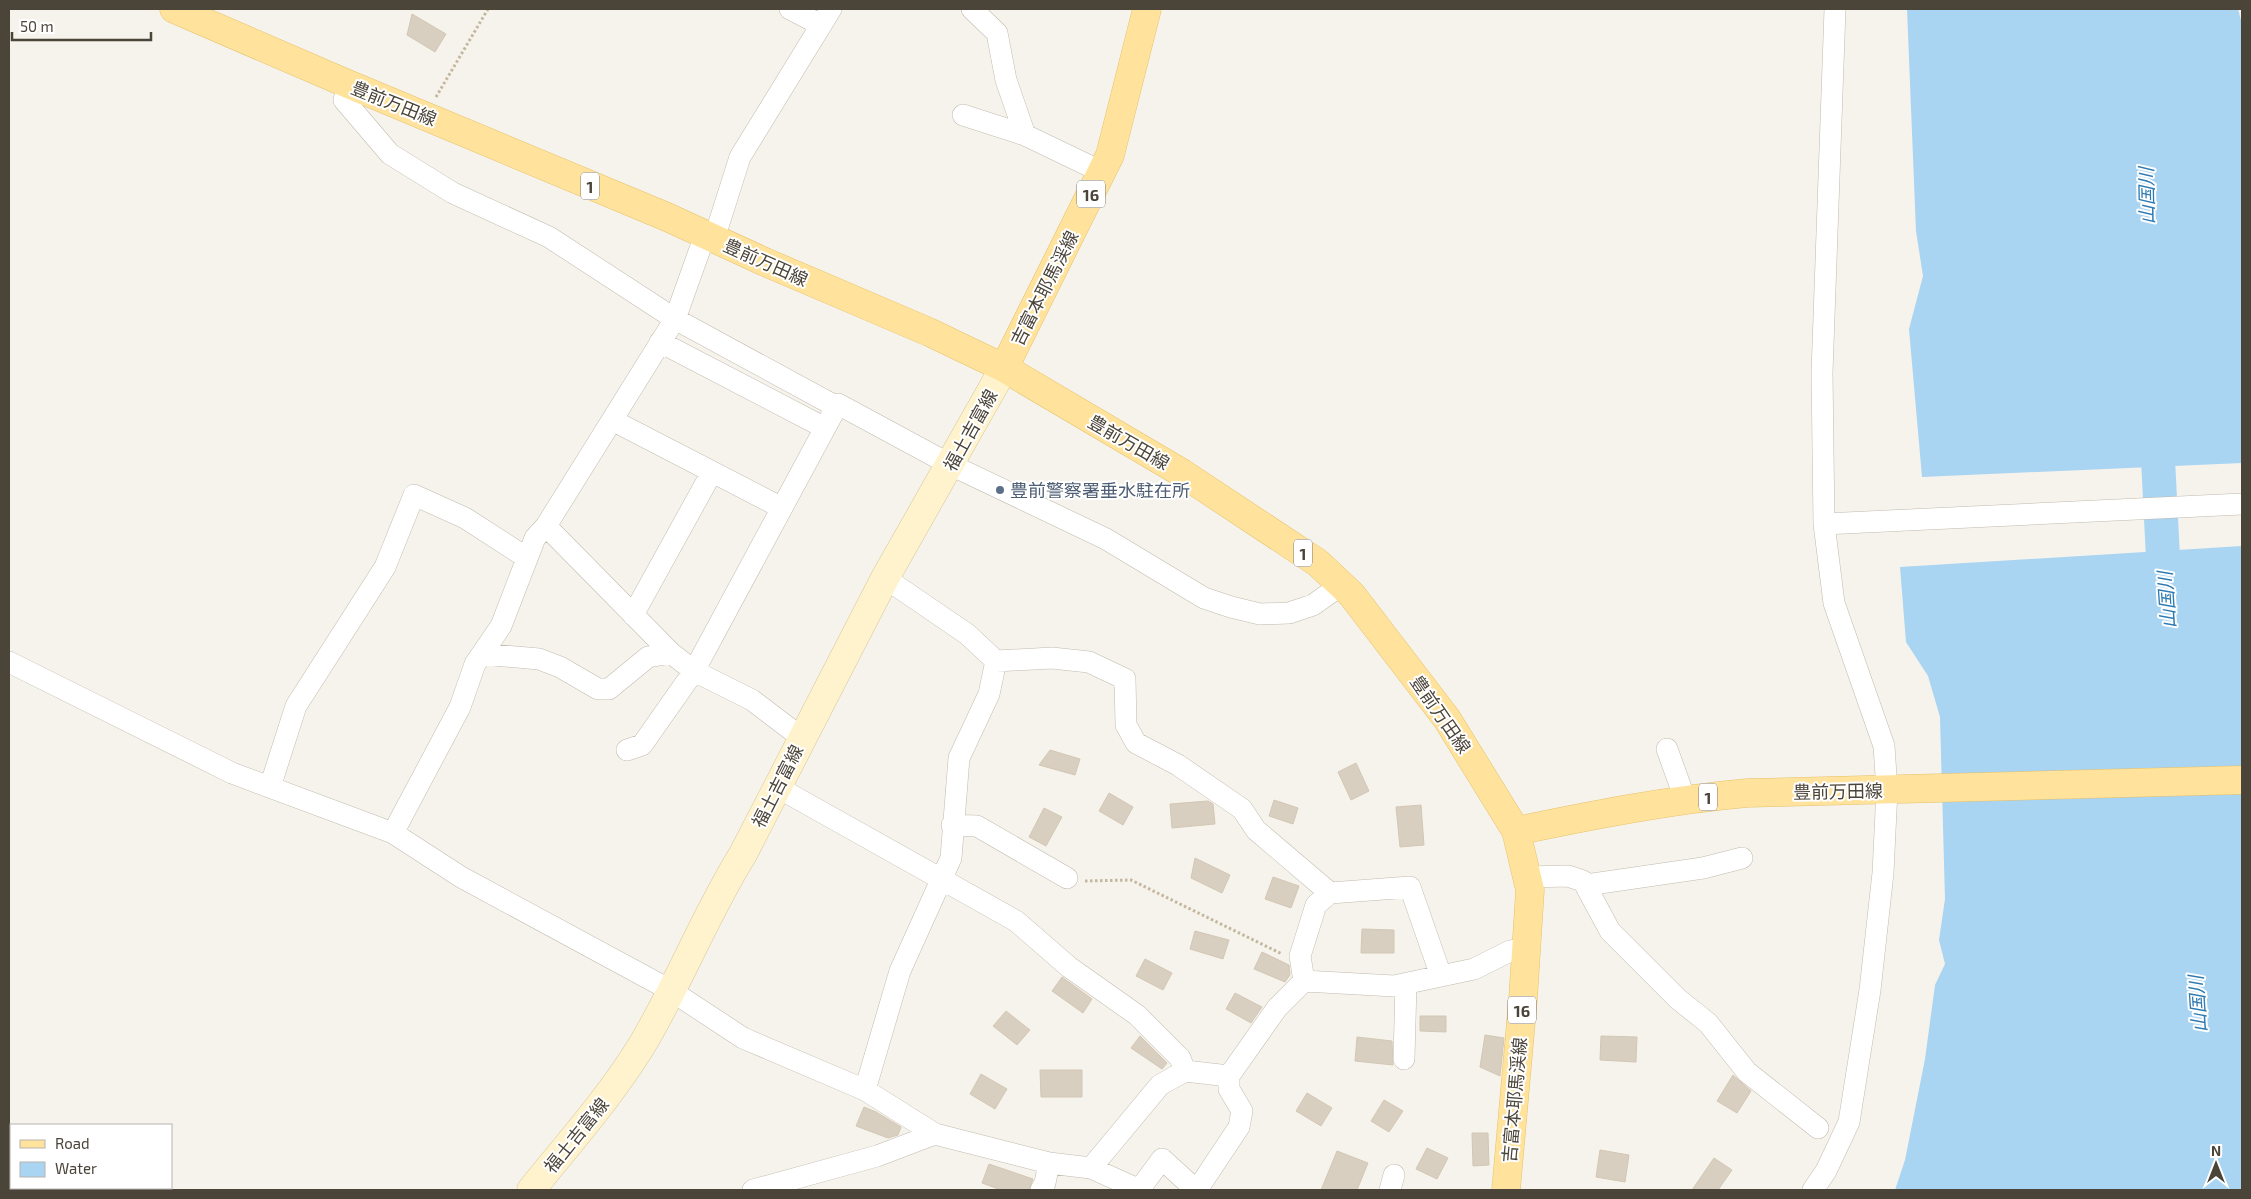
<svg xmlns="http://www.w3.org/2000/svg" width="2251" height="1199" viewBox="0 0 2251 1199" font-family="'Exo 2','Noto Sans JP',sans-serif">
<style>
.water{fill:#a9d4f2}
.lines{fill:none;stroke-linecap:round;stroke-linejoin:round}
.river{stroke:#a9d4f2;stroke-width:34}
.building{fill:#d8cfc1;stroke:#d3c7b4}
.minor-casing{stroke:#c2bbae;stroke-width:22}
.secondary-casing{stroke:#d6c79b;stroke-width:29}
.primary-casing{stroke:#e6c16a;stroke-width:29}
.path{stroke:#c4b79f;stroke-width:3;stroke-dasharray:2.5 2.5;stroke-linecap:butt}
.minor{stroke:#fff;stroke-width:21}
.secondary{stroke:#fff3cd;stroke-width:28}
.primary{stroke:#ffe39c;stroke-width:28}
.service-dot{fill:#5c6f8a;stroke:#fff;stroke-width:2}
.labels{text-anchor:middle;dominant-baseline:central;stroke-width:4;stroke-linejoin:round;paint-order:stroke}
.shield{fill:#fff;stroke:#817c74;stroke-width:1}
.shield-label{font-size:16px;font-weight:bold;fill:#4b4439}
.street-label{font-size:18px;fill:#4b4439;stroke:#fff}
.service-label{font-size:18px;fill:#4e5e75;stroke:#fff;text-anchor:start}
.water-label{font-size:19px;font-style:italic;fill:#2e7ab2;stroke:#fff}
</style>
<rect width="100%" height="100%" fill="#f6f3ec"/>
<path class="water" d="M1907 9H2238L2242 24V463L1922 477 1909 329 1923 276 1916 231Z
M2242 546V1190H1895L1905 1160 1925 1059 1935 985 1945 964 1939 940 1945 899 1940 717 1928 676 1906 642 1900 567Z"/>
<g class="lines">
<path class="river" d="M2156 420 2165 597"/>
</g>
<path class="building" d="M412 14 446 34 435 52 407 35Z
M1050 750 1080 759 1075 775 1039 765Z
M1356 763 1369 791 1351 800 1338 772Z
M1109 793 1133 807 1123 825 1099 811Z
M1274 800 1298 808 1293 824 1269 816Z
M1208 801 1213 804 1215 824 1172 828 1170 804Z
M1421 805 1424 845 1400 847 1396 807Z
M1044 808 1062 817 1046 846 1029 837Z
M1195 858 1230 875 1222 893 1191 878Z
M1273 877 1299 886 1291 908 1265 899Z
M1362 929 1394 930V953H1361Z
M1195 931 1229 940 1223 959 1190 949Z
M1262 952 1289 965 1290 975 1285 982 1254 969Z
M1145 959 1172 973 1163 990 1136 976Z
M1062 977 1092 999 1083 1013 1052 991Z
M1235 993 1262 1007 1251 1023 1226 1009Z
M1006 1011 1030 1030 1017 1045 993 1026Z
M1420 1016H1446V1032L1420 1031Z
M1485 1035 1504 1038 1500 1076 1480 1067Z
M1140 1036 1167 1063 1162 1069 1131 1048Z
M1601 1036 1637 1037 1636 1062 1600 1060Z
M1357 1037 1392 1041 1393 1065 1355 1061Z
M1040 1070H1082V1097H1041Z
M981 1074 1007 1089 995 1109 970 1094Z
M1733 1075 1751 1091 1737 1113 1717 1101Z
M1307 1093 1332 1108 1321 1126 1296 1111Z
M1384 1100 1403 1111 1389 1132 1371 1121Z
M864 1107 876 1112 901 1127 898 1135 888 1138 856 1126Z
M1472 1133H1488L1489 1165 1473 1166Z
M1427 1148 1448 1158 1437 1179 1416 1169Z
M1600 1150 1629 1155 1625 1182 1596 1177Z
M1337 1151 1368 1163 1357 1190H1321Z
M1714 1158 1732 1170 1718 1190H1692Z
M989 1164 1033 1179 1029 1190H1001L982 1183Z"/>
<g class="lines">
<g class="minor-casing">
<path id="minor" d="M790 9 821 25
M972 9 997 33 1006 80 1025 135 1102 172
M348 84 344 100 390 154 453 193 549 237 675 319 837 407
M963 115 1025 135
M714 239 740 157 831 9
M660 342 825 428
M612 420 782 508
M1824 524 2242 504
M546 526 671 653 694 671 752 700 802 738
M885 578 967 634 996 661 1052 658 1089 662 1125 679 1126 725 1136 743 1178 765 1242 809 1256 830 1330 893 1410 887 1441 976
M633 615 712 472
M482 654 539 659 560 667 598 689H609L648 657 671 653
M9 662 232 773 393 833 461 877 670 990 743 1038 865 1090 935 1134 1049 1163 1091 1168 1140 1190
M1667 749 1685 799
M627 750 642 745 694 671 838 404 951 465 1106 539 1204 598 1231 607 1260 614 1289 613 1313 605 1341 585
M270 787 296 706 385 567 414 495 465 518 527 558
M777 787 1016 921 1069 967 1137 1015 1180 1058 1185 1071
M952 825 977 826 1067 878
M393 833 460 707 475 664 501 626 535 538 546 526 675 319 705 235
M1526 877 1568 876 1583 881 1610 931 1678 999 1708 1023 1747 1072 1818 1128
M1586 885 1703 868 1742 858
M1304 981 1300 956 1316 905 1330 893
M1404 1059 1406 984
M865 1090 900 971 951 858 959 758 989 694 996 661
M1091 1168 1160 1085 1185 1071 1229 1076 1277 1008 1304 981 1394 986 1474 969 1510 951 1526 949
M753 1190 877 1156 935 1134
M1041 1190 1045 1183 1049 1163
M1139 1190 1162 1159 1196 1190
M1197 1190 1239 1127 1242 1111 1229 1089V1076
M1390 1190 1394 1175
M1813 1190 1826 1171 1849 1122 1870 990 1883 873 1887 790 1884 746 1834 603 1824 524 1822 373 1835 9"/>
</g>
<g class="secondary-casing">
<path id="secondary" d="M531 1190C569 1143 610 1097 642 1045 679 983 705 915 743 854L885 578 1004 368"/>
</g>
<g class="primary-casing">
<path id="primary" d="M174 9 348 84 667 217 765 262 929 332 1004 368 1182 473 1318 563 1352 595 1447 719 1516 831 1530 890 1523 999 1506 1190
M1004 368 1110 155 1147 9
M1516 831C1593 815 1669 800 1747 793L2242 780"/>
</g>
<path class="path" d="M436 97 488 9
M1085 881 1131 880 1282 954"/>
<use href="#minor" class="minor"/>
<use href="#secondary" class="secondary"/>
<use href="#primary" class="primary"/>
</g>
<circle class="service-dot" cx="1000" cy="490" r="5"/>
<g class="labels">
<g class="shield">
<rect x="581" y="172.5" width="18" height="27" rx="4"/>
<rect x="1077" y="180.5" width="28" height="27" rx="4"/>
<rect x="1294" y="539.5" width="18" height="27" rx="4"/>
<rect x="1699" y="783.5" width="18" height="27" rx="4"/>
<rect x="1508" y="996.5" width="28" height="27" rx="4"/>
</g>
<g class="shield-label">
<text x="590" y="186">1</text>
<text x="1091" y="194">16</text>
<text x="1303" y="553">1</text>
<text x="1708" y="797">1</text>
<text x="1522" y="1010">16</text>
</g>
<g class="street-label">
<text transform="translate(394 103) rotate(22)">豊前万田線</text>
<text transform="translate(766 262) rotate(24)">豊前万田線</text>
<text transform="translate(1044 288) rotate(-63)">吉富本耶馬渓線</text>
<text transform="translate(970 430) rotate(-61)">福土吉富線</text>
<text transform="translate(1129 442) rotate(30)">豊前万田線</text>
<text transform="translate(1441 714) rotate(55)">豊前万田線</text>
<text transform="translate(777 786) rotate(-63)">福土吉富線</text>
<text transform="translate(1838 791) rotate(-1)">豊前万田線</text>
<text transform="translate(1514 1100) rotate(-85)">吉富本耶馬渓線</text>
<text transform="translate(576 1135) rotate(-51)">福土吉富線</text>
</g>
<g class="service-label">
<text x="1010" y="490">豊前警察署垂水駐在所</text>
</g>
<g class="water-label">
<text transform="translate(2146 196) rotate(-91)">山国川</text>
<text transform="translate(2166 600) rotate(-94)">山国川</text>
<text transform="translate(2197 1004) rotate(-94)">山国川</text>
</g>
</g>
<rect width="2251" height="1199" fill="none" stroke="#4b4439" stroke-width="20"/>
<rect x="10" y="1124" width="162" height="65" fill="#ffffff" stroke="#b7b4b0"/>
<rect x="20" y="1140" width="25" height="8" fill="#ffe39c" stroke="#b7b4b0"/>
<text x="55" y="1149" font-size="15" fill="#4b4439">Road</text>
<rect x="20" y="1162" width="25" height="15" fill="#a9d4f2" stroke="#b7b4b0"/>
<text x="55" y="1174" font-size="15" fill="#4b4439">Water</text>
<g transform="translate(2216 1164)" stroke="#ffffff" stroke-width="4" paint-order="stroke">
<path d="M0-4L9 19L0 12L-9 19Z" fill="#4b4439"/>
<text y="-8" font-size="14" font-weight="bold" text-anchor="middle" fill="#4b4439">N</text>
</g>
<path d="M12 32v8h139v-8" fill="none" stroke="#4b4439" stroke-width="2.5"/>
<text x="20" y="32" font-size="15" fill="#4b4439" stroke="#ffffff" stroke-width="4" paint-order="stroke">50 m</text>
</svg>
